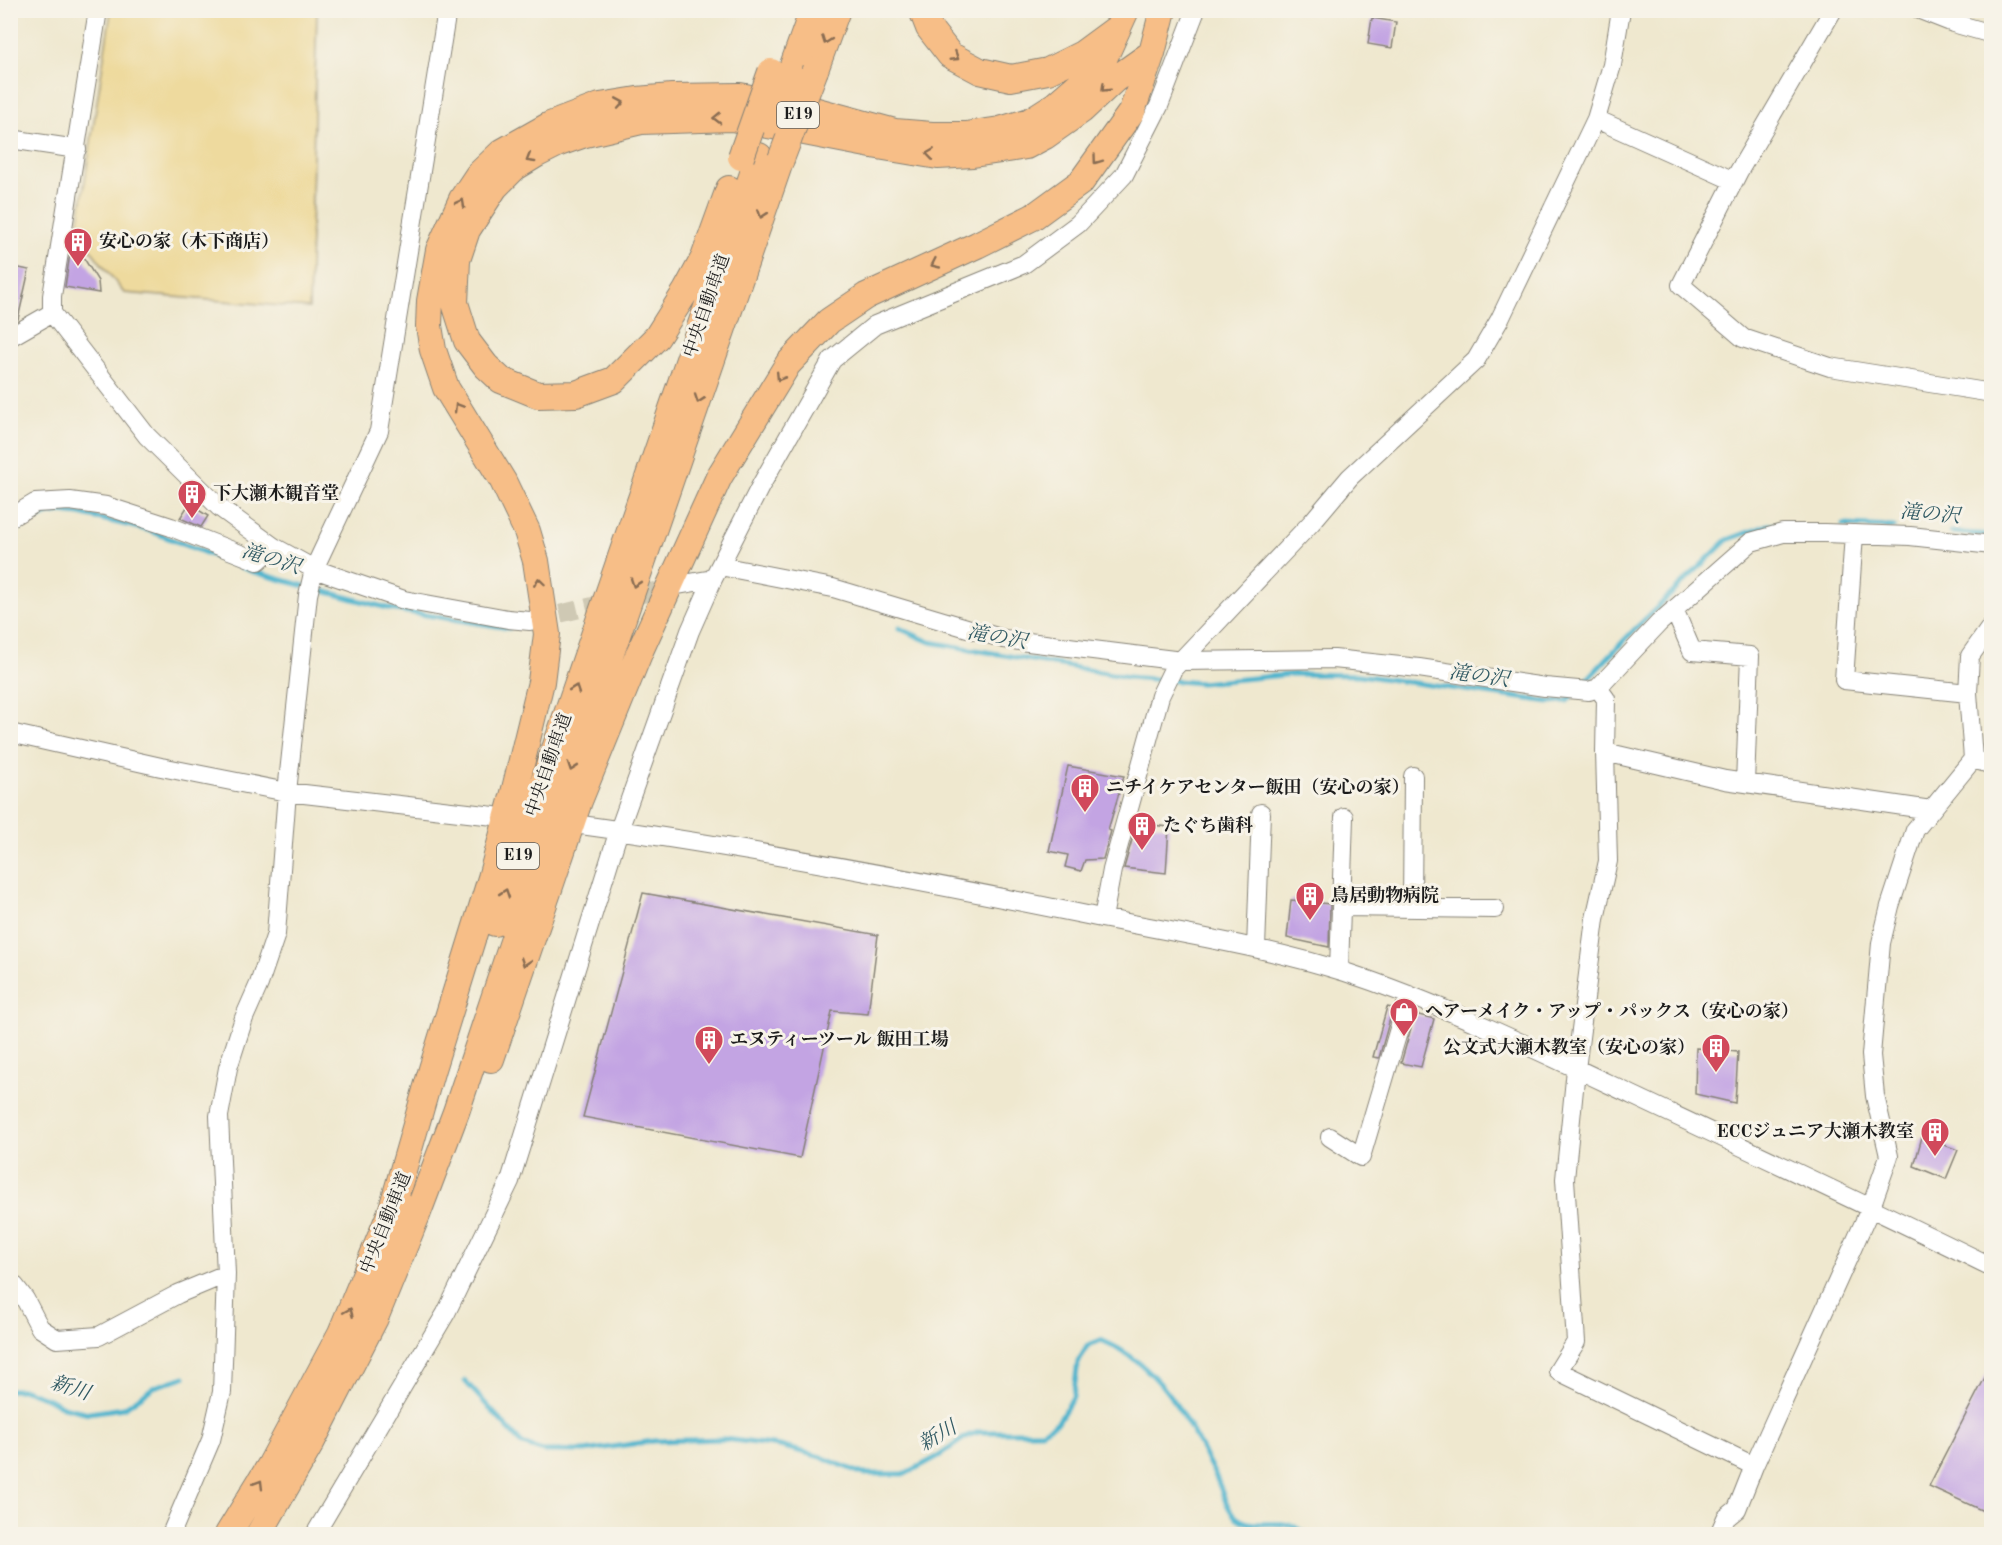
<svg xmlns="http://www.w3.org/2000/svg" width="2002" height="1545" viewBox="0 0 2002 1545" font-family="'Old Standard TT','Noto Serif JP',serif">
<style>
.sand{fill:#eeda9e;stroke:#857b5d;stroke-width:1.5}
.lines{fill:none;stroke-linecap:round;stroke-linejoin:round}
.stream{stroke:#4eb4cd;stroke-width:5}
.building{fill:#c3a4e3}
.minor-tunnel{stroke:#cfc9b4;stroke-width:18;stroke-dasharray:18 9;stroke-linecap:butt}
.minor-casing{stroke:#868276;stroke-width:20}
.highway-casing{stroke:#868276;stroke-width:28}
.minor{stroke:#fff;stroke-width:18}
.highway{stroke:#f7be87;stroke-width:26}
.highway-bridge-casing{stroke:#868276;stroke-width:28;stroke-linecap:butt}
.highway-bridge{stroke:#f7be87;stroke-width:26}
.oneway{stroke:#8a6d52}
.labels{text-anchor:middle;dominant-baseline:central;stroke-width:6;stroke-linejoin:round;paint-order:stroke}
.shield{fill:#f7f3e8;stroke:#5e5c59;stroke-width:1.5}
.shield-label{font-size:16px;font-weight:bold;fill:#1c1c1c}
.poi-label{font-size:18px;font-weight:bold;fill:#1c1c1c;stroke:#f7f3e8;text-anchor:start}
.street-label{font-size:18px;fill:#1c1c1c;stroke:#f7f3e8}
.water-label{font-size:20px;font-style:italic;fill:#305963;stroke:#f7f3e8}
</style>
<rect width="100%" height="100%" fill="#f7f3e8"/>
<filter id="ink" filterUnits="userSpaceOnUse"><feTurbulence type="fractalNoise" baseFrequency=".0167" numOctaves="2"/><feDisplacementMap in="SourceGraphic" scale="12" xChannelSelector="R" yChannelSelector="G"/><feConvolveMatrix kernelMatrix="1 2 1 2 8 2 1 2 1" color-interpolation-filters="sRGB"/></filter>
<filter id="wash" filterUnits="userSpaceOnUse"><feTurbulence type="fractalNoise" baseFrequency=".008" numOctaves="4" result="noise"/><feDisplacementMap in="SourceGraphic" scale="24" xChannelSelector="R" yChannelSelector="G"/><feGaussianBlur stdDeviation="1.35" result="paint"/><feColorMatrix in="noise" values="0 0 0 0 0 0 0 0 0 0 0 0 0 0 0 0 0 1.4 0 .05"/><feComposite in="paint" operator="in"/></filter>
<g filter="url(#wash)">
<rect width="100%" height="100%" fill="#efe8cf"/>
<path class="sand" d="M111 11H317L309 308 124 293 77 232Z"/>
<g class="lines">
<path class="stream" d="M1843 525 1894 527
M1951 532 1992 535
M10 533 25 523 49 514 61 512 80 514 148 530 251 571 286 581 395 610 509 628
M899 628 930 642 1128 677 1201 683 1294 674 1359 675 1549 702 1567 701 1573 694
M1582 685 1633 631 1727 540 1768 525H1783
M465 1381 522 1444 543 1451H584L654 1441 724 1439 780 1446 821 1457 863 1474H905L939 1456 967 1436 979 1432H1042L1058 1422 1073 1397 1078 1362 1088 1345 1101 1340C1163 1366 1187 1421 1216 1477 1222 1489 1225 1506 1234 1515 1251 1532 1275 1518 1295 1527 1299 1529 1303 1532 1307 1534
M10 1390H25L49 1399 63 1407 89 1413 124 1408 154 1387 184 1377"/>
</g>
<g id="blocks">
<path class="building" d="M1372 18 1396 22 1392 48 1368 44Z
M70 254 82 255 98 281 99 293 65 287Z
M10 266 29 270 18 319 10 324Z
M189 504 208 516 201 527 180 518Z
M1068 766 1124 776 1108 830 1111 831 1103 859 1085 860 1081 871 1065 867 1068 855 1049 851Z
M1144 824 1169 827 1166 873 1124 868 1134 833 1143 835Z
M643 893 878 935 868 1014 832 1011 800 1158 583 1117Z
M1291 900 1330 904 1329 947 1287 938Z
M1387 1007 1393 1008 1379 1058 1373 1057Z
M1415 1014 1434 1019 1421 1067 1401 1063Z
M1696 1048 1738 1052 1735 1103 1695 1094Z
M1922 1137 1958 1150 1946 1179 1914 1166Z
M1992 1364V1515L1929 1486Z"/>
</g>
</g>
<g filter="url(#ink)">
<use href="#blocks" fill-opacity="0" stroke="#868276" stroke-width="1.5"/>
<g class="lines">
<path class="minor-tunnel" d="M534 620 676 586"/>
<g class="minor-casing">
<path id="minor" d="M98 10 52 296V313L147 436 219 507 274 547 314 569 404 600 508 619 530 621
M1833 10 1739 171 1681 285 1743 338 1830 367 1992 393
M1920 10 1953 23 1992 34
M1596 119 1734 181
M10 139 77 149
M10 337 52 313
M10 518 35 503 70 501 106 506 171 527 258 561 274 547
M1854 534 1844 680 1968 693
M720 566 833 588 1004 639 1182 661 1334 659 1419 668 1545 687 1589 691 1598 688 1659 623 1751 542 1783 533H1824L1910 536 1992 545
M678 585 713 579
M1674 609 1692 651 1750 656 1745 783
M1598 688 1606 699 1605 752 1608 861 1595 919 1576 1069 1565 1179 1576 1342 1558 1371 1754 1466
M10 733 161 767 287 792 494 816
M1605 752 1725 780 1931 810
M1973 759 1992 765
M581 825C749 848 916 880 1082 914 1170 932 1260 945 1345 972 1445 1005 1539 1051 1634 1096 1753 1152 1873 1208 1992 1267
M1341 907 1495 909
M1412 908 1413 776
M1103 918 1112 870 1160 696 1173 669 1312 522 1350 477 1476 360 1500 319 1596 119 1612 65 1621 10
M1256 948 1261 813
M1339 970 1344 817
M1330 1137 1361 1157 1409 995
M10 1286H15L25 1299 40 1328 57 1339 99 1336 178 1294 226 1274
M171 1534 211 1440 222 1392 226 1274 219 1116 228 1068 244 1018 259 984 276 934 287 792 308 595 314 569 379 431 447 10
M315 1534 446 1313 510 1181 619 830 690 631 713 579 761 485 832 360 875 325 1024 264 1078 224 1124 175 1159 106 1196 10
M1719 1534 1726 1518 1737 1509 1754 1466 1871 1207 1889 1156 1875 1096 1871 1055 1881 943 1890 906 1915 830 1973 759 1968 693 1970 656 1992 625"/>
</g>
<g class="highway-casing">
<path id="highway" d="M922 10 929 28 950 55 980 71 1011 78 1048 71 1082 54 1116 29
M815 70 837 10
M790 74 813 10
M729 189 704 258 686 291 657 337 614 380 576 394 538 395 501 380 486 366 467 341 455 303 457 260 467 230 495 187 514 168 537 154 559 143 585 134 641 121 732 118 872 145 938 156 973 154 1008 149 1026 146 1045 136 1082 110 1114 80 1152 53
M495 923 759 156
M491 1059 579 801 640 651 719 477 788 364 829 321 866 296 977 245 1033 217 1081 182 1132 111 1152 53 1163 10
M391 1212 432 1069 491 878 514 793 541 682 547 634 536 561 527 531 503 481 446 388 433 350 429 326 430 301 439 250 462 199 478 175 502 152 550 125 600 106 637 100 672 97 740 96 810 109 895 132 932 135H966L1000 130 1030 121 1055 105 1101 65 1126 10
M228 1534 271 1464 341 1333 397 1197
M259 1534 310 1445 375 1318 417 1215 456 1112 560 801 781 159"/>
</g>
<use href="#minor" class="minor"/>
<use href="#highway" class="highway"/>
<g class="highway-bridge-casing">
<path id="highway-bridge" d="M772 122 790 74
M741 157 771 72
M781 159 815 70"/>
</g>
<use href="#highway-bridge" class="highway-bridge"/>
</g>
<defs><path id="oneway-chevron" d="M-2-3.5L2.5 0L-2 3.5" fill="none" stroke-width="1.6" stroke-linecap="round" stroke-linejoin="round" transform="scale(1.5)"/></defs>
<g class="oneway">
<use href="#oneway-chevron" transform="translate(826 40) rotate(110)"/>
<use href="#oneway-chevron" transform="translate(955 57) rotate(33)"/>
<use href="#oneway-chevron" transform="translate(1105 88) rotate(136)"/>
<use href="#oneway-chevron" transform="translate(620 103) rotate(-10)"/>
<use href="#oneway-chevron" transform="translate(717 118) rotate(179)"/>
<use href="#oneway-chevron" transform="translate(930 154) rotate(-172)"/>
<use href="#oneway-chevron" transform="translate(530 159) rotate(149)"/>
<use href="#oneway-chevron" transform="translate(1097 160) rotate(126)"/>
<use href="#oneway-chevron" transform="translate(461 203) rotate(-62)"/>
<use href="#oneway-chevron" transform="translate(762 214) rotate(109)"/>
<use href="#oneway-chevron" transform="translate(935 264) rotate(155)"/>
<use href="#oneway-chevron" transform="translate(780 377) rotate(122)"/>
<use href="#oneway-chevron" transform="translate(699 399) rotate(109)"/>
<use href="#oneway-chevron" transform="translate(458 407) rotate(-121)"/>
<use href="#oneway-chevron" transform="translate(539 582) rotate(-98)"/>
<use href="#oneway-chevron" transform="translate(635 583) rotate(109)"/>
<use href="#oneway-chevron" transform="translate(575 689) rotate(-71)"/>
<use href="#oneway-chevron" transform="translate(572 767) rotate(109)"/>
<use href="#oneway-chevron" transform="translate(505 893) rotate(-71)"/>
<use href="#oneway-chevron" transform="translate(525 962) rotate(109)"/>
<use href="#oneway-chevron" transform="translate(349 1312) rotate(-67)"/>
<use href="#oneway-chevron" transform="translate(259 1484) rotate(-59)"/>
</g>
</g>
<defs>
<g id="building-pin" transform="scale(1.5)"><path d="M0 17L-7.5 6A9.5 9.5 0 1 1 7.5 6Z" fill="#d1495b" stroke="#f7f3e8"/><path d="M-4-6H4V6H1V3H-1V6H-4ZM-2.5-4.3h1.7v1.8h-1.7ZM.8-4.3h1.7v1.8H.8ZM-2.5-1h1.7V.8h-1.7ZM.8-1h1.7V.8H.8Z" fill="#fff"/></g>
<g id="shop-pin" transform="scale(1.5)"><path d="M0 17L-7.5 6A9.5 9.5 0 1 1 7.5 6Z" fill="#d1495b" stroke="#f7f3e8"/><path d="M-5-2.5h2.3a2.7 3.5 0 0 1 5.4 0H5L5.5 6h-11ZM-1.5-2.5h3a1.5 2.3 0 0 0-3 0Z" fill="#fff"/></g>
</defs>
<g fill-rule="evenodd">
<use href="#building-pin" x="78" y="242"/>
<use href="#building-pin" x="192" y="494"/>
<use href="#building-pin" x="1085" y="788"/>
<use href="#building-pin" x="1142" y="826"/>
<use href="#building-pin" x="1310" y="896"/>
<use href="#shop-pin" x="1404" y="1012"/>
<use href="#building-pin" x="709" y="1040"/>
<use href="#building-pin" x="1716" y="1048"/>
<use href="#building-pin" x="1935" y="1132"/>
</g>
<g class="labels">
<g class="shield">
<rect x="777" y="102" width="42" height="26" rx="4.5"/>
<rect x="497" y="843" width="42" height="26" rx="4.5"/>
</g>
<g class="shield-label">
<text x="798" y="115">E19</text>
<text x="518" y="856">E19</text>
</g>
<g class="poi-label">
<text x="99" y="242">安心の家（木下商店）</text>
<text x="213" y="494">下大瀬木観音堂</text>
<text x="1106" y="788">ニチイケアセンター飯田（安心の家）</text>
<text x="1163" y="826">たぐち歯科</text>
<text x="1331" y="896">鳥居動物病院</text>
<text x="1425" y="1012">ヘアーメイク・アップ・パックス（安心の家）</text>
<text x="730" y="1040">エヌティーツール 飯田工場</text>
<text x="1695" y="1048" text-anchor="end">公文式大瀬木教室（安心の家）</text>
<text x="1914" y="1132" text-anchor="end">ECCジュニア大瀬木教室</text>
</g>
<g class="street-label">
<text transform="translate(707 306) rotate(-71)">中央自動車道</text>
<text transform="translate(549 765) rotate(-71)">中央自動車道</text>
<text transform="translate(386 1223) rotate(-68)">中央自動車道</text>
</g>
<g class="water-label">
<text transform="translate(1930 515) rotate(5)">滝の沢</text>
<text transform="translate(271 560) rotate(17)">滝の沢</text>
<text transform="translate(997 638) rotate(10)">滝の沢</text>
<text transform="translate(1479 677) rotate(8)">滝の沢</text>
<text transform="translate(70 1389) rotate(18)">新川</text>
<text transform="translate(938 1437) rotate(-30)">新川</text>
</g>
</g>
<rect width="2002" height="1545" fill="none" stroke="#f7f3e8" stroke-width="36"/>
</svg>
